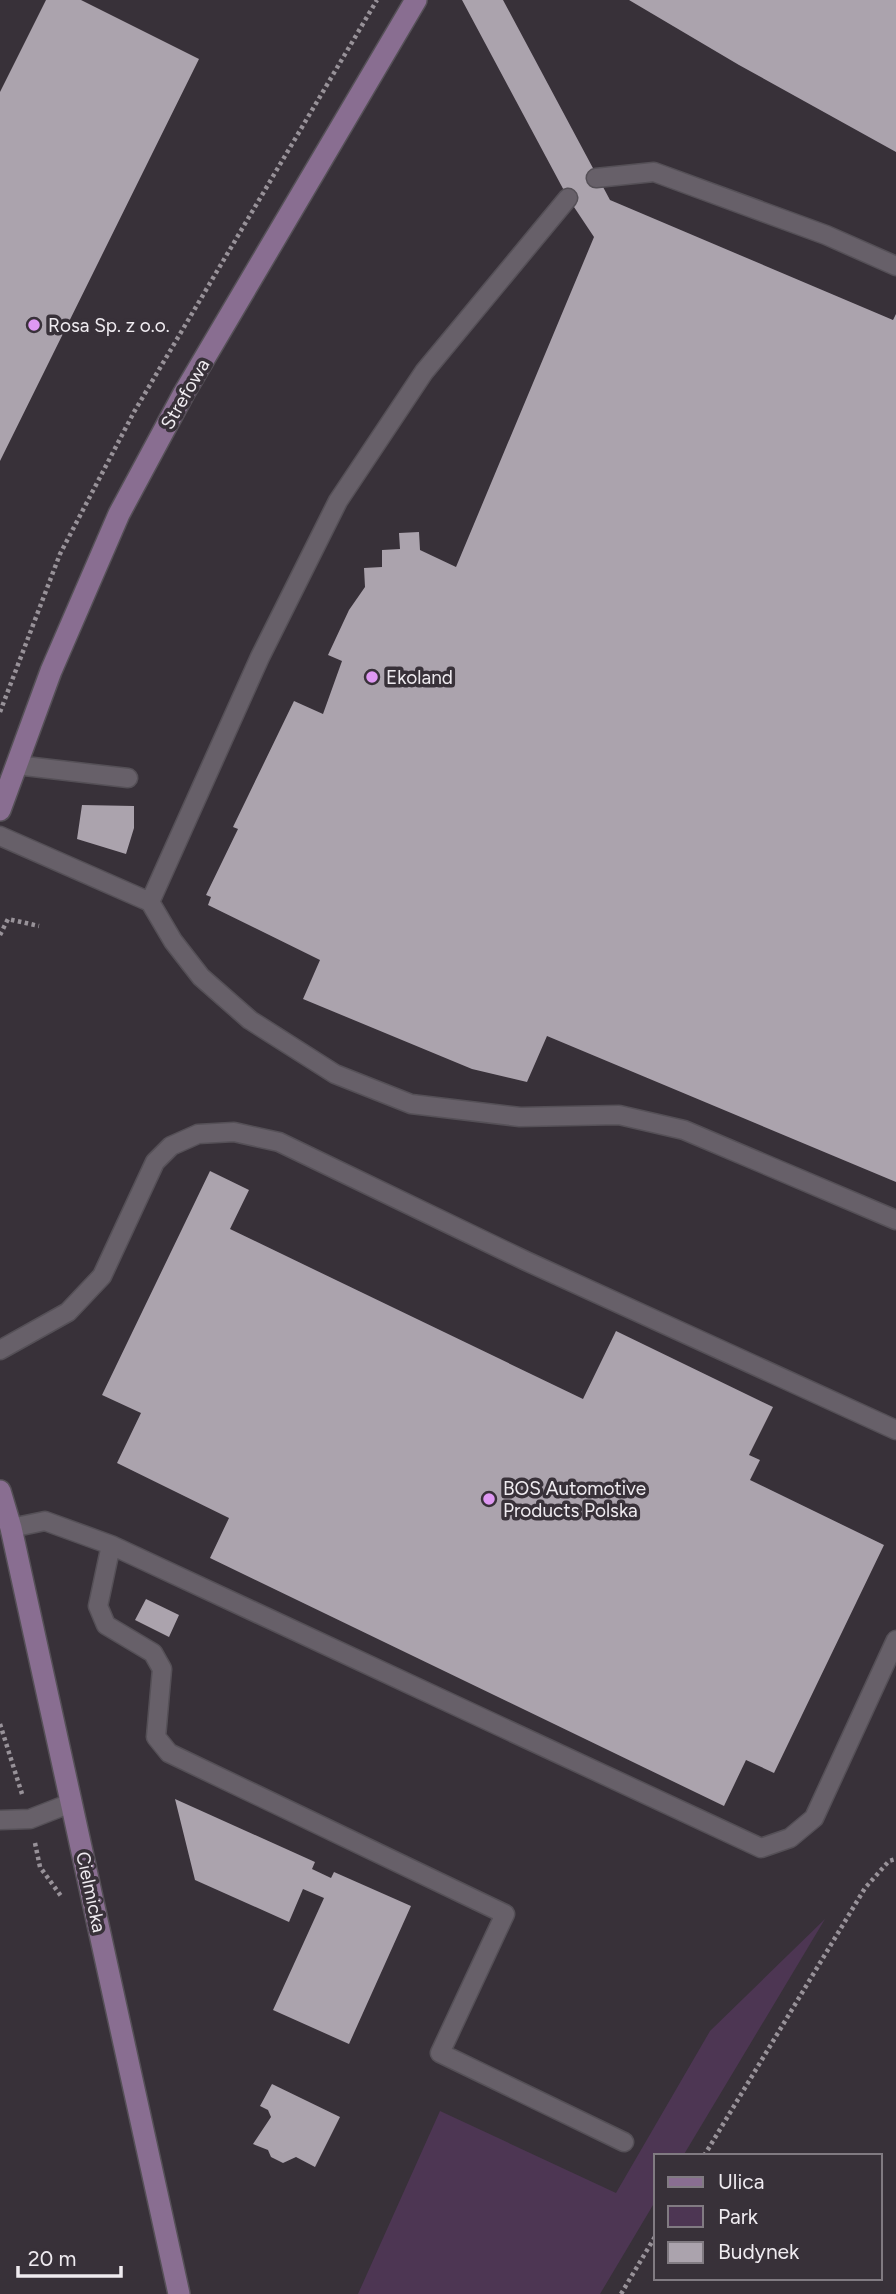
<svg xmlns="http://www.w3.org/2000/svg" width="896" height="2294" viewBox="0 0 896 2294" font-family="Figtree,sans-serif">
<style>
.green{fill:#4d3653}
.building{fill:#aba3ad}
.lines{fill:none;stroke-linecap:round;stroke-linejoin:round}
.lane-casing{stroke:#555057;stroke-width:21}
.secondary-casing{stroke:#555057;stroke-width:24}
.path{stroke:#989299;stroke-width:4.5;stroke-dasharray:3.5 3.5;stroke-linecap:butt}
.lane{stroke:#676069;stroke-width:18}
.secondary{stroke:#896e91;stroke-width:21}
.poi-dot{fill:#de98f2;stroke:#383139;stroke-width:2.5}
.labels{text-anchor:middle;dominant-baseline:central;stroke-width:7;stroke-linejoin:round;paint-order:stroke}
.poi-label{font-size:19px;fill:#efebf0;stroke:#383139;text-anchor:start}
.street-label{font-size:19px;fill:#efebf0;stroke:#383139}
</style>
<rect width="100%" height="100%" fill="#383139"/>
<path class="green" d="M825 1919 683 2156H656V2200L600 2294H358L440 2111 616 2193 710 2031Z"/>
<path class="building" d="M46 0H81L199 59 0 461V92Z
M462 0H503L610 200 893 320 896 314V1182L547 1036 527 1082 472 1069 303 999 320 960 208 905 211 897 206 895 238 829 233 827 294 701 323 714 342 661 328 655 349 610 365 587 364 568 382 567V550L400 549 399 533 419 532 420 550 456 567 594 237 568 198Z
M629 0H896V152L739 65Z
M82 805 134 806V828L126 854 77 839Z
M210 1171 249 1190 230 1229 583 1399 616 1331 773 1407 749 1455 760 1460 750 1480 884 1545 774 1773 746 1760 724 1806 210 1558 229 1518 117 1463 141 1413 102 1395Z
M146 1599 179 1615 169 1637 135 1620Z
M175 1799 315 1862 312 1869 331 1878 334 1872 411 1906 349 2044 273 2010 324 1898 303 1889 289 1922 195 1880Z
M272 2084 340 2117 315 2167 296 2157 283 2163 271 2157 268 2150 253 2144 271 2117 268 2110 260 2106Z"/>
<g class="lines">
<g class="lane-casing">
<path id="lane" d="M596 178 654 172 826 235 896 266
M568 198 424 372 338 501 260 657 150 902 173 941 201 977 250 1020 335 1074 411 1104 520 1117 619 1115 684 1130 896 1220
M16 765 128 778
M0 836 150 902
M0 1350 68 1312 102 1276 155 1162 171 1146 198 1134 234 1132 279 1142 526 1261 896 1430
M11 1528 45 1521 111 1545 761 1848 790 1838 814 1818 896 1640
M111 1545 98 1606 106 1625 153 1653 162 1669 156 1737 169 1753 505 1914 440 2053 624 2142
M0 1820 30 1819 71 1803"/>
</g>
<g class="secondary-casing">
<path id="secondary" d="M0 810 51 671 119 514 184 393 416 0
M0 1491 11 1528 179 2294"/>
</g>
<path class="path" d="M0 712 60 554 134 412 377 0
M0 935 8 919 39 926
M0 1724 22 1794
M35 1843 40 1867 61 1896
M704 2156 865 1888 889 1861 896 1859
M621 2294 656 2235"/>
<use href="#lane" class="lane"/>
<use href="#secondary" class="secondary"/>
</g>
<g class="poi-dot">
<circle cx="34" cy="325" r="7"/>
<circle cx="372" cy="677" r="7"/>
<circle cx="489" cy="1499" r="7"/>
</g>
<g class="labels">
<g class="poi-label">
<text x="48" y="325">Rosa Sp. z o.o.</text>
<text x="386" y="677">Ekoland</text>
<text x="503" y="1488">BOS Automotive<tspan x="503" dy="22">Products Polska</tspan></text>
</g>
<g class="street-label">
<text transform="translate(185 394) rotate(-60)">Strefowa</text>
<text transform="translate(91 1892) rotate(78)">Cielmicka</text>
</g>
</g>
<rect x="654" y="2154" width="228" height="126" fill="#383139" stroke="#817b82" stroke-width="2"/>
<rect x="668" y="2177" width="35" height="10" fill="#896e91" stroke="#817b82" stroke-width="2"/>
<text x="718" y="2189" font-size="21" fill="#efebf0">Ulica</text>
<rect x="668" y="2206" width="35" height="21" fill="#4d3653" stroke="#817b82" stroke-width="2"/>
<text x="718" y="2224" font-size="21" fill="#efebf0">Park</text>
<rect x="668" y="2242" width="35" height="21" fill="#aba3ad" stroke="#817b82" stroke-width="2"/>
<text x="718" y="2259" font-size="21" fill="#efebf0">Budynek</text>
<path d="M18 2266v10h103v-10" fill="none" stroke="#efebf0" stroke-width="3.5"/>
<text x="28" y="2266" font-size="21" fill="#efebf0" stroke="#383139" stroke-width="5" paint-order="stroke">20 m</text>
</svg>
